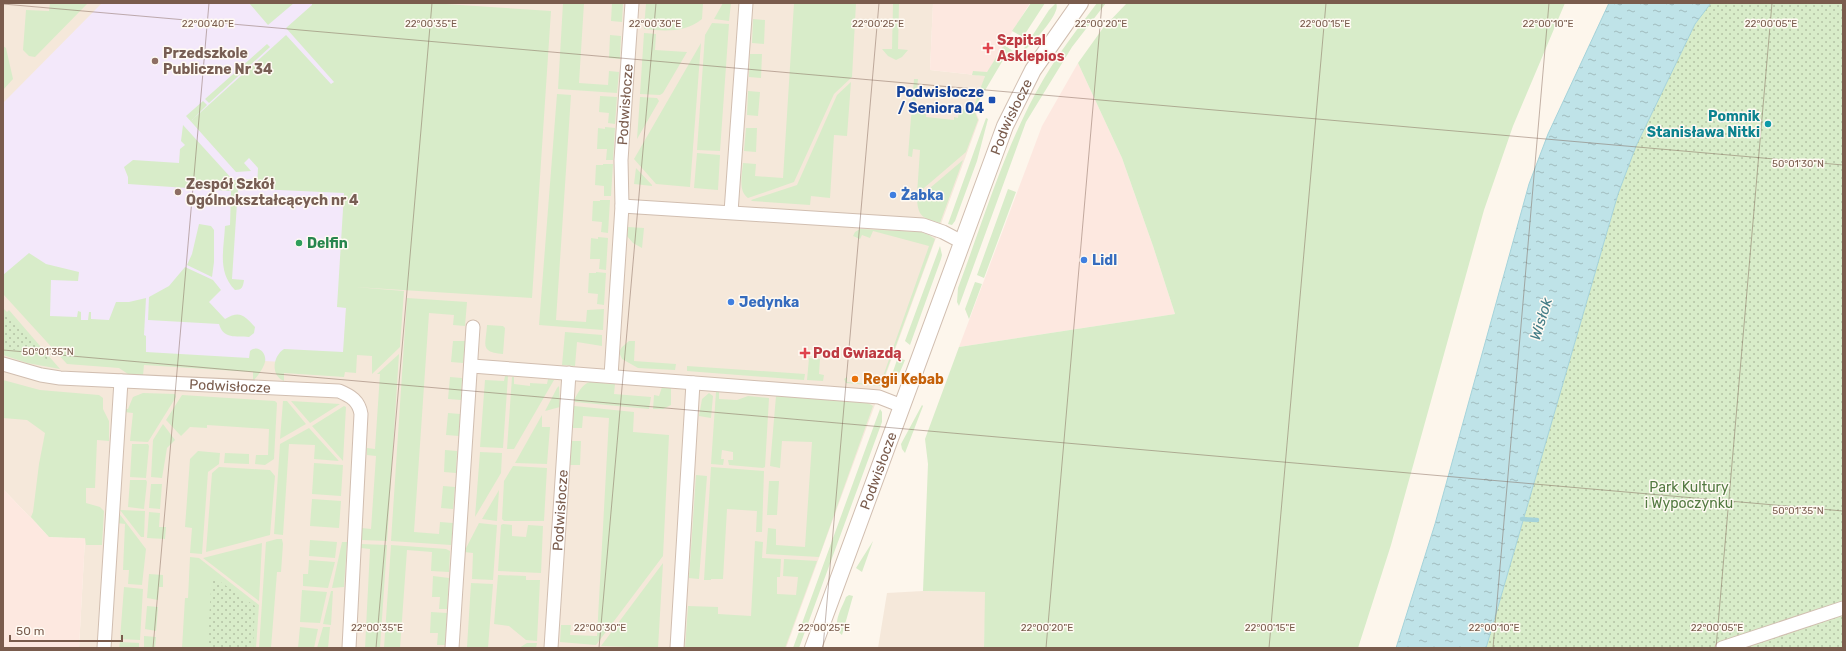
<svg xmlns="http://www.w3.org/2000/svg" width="1846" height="651" viewBox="0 0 1846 651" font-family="Rubik,sans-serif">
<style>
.residential{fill:#f5e8da}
.commercial{fill:#fde8e0}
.education{fill:#f3e8fa}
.green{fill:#d8ecc9}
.park{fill:url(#park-dots)}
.water{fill:url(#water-ripples);stroke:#a5d3da}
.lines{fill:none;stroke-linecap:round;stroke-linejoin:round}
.stream{stroke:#a5d3da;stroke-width:4.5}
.minor-casing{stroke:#d1beb0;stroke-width:15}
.tertiary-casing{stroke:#d1beb0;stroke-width:18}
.minor{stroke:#fff;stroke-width:13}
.tertiary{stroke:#fff;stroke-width:16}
.ticks{fill:none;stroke:#7a5c4d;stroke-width:1;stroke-opacity:0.45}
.health-dot{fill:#e0444e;stroke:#fffaf3;stroke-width:1.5}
.education-dot{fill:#8d6e63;stroke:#fffaf3;stroke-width:1.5}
.transit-dot{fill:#1a4fb4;stroke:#fffaf3;stroke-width:1.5}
.culture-dot{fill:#0f9aa8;stroke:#fffaf3;stroke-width:1.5}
.shop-dot{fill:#3f7fe0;stroke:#fffaf3;stroke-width:1.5}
.leisure-dot{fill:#2e9e5b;stroke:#fffaf3;stroke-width:1.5}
.food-dot{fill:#e8710a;stroke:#fffaf3;stroke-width:1.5}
.labels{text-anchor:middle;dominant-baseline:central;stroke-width:3;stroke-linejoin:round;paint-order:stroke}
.health-label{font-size:14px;font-weight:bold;fill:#be3a42;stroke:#fffaf3;text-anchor:start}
.education-label{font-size:14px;font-weight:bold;fill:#785e54;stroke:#fffaf3;text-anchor:start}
.transit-label{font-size:14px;font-weight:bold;fill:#164399;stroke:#fffaf3;text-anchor:end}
.street-label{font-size:14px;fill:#7a5c4d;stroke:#fffaf3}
.culture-label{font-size:14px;font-weight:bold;fill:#0d838f;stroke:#fffaf3;text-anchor:end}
.shop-label{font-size:14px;font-weight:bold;fill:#366cbe;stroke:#fffaf3;text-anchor:start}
.leisure-label{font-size:14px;font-weight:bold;fill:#27864d;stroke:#fffaf3;text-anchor:start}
.food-label{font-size:14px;font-weight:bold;fill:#c56008;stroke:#fffaf3;text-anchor:start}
.park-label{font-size:14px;fill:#537a41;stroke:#fffaf3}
.water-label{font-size:15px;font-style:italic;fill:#437c86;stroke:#fffaf3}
.ticks-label{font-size:10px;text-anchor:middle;fill:#7a5c4d;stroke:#fffaf3;stroke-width:3;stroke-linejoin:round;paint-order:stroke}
</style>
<defs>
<pattern id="park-dots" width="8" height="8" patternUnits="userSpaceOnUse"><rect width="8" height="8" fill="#d8ecc9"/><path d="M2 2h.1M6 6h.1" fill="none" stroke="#b4c2a5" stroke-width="1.8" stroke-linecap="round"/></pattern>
<pattern id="water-ripples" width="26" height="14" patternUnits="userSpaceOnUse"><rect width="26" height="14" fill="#bfe3e8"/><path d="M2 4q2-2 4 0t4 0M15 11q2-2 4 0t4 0" fill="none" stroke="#a0bbbe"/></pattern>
</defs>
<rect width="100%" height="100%" fill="#fdf6ec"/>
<path class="residential" d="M3 3H933L930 70 985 76 975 110 979 120 786 648H79L85 539 49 537 3 489Z
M923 591 986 592 984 648H878L887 593Z"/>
<path class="commercial" d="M933 3H1030L985 76 930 70Z
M1078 63 1122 158 1153 246 1175 314 959 347 1042 126Z
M3 489 49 537 85 539 79 648H3Z"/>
<path class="education" d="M102 3H362L343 365 65 351 3 281V103Z"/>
<path class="green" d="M50 3H88L35 57 29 56 23 50 26 10 49 11Z
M249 3H294L268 25Z
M312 3H430L551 11 532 298 355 287 404 291 400 347 372 374V356L357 355 356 373 345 372 344 377 284 373V381C270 375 273 356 284 349L343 352 346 308 337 307 344 193 257 189 258 168 249 158 244 163 251 171 236 172 186 116 203 101 207 105 192 120 286 35 331 84 334 82 286 28 312 5Z
M563 3H584L579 83 608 85 609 71 619 72 617 93 558 89Z
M612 3H623L622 22 611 21Z
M646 3H703L702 19C686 33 663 31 644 29Z
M723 3H731L729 21 714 19Z
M794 3H856L852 77 834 94 794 182 748 198C738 191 742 175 743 163L756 164 755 176 783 178Z
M893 3H899L898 49 908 50 902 57 896 60 888 56 882 49H892Z
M1031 3H1045L1023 37 1012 31Z
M1056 3C1062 13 1032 43 1024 51L1023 50 1049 10Z
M1097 3H1106L1072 47 1026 122 959 306 957 302 958 288C984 219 1005 145 1043 80 1059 53 1078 28 1097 3Z
M1127 3H1565L1513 126 1484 210 1391 545 1358 648H984L985 592 923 591 928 464 925 439 959 347 1175 314 1153 246 1122 158 1078 63 1103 28Z
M753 19 765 20 764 44 752 43Z
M712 23 729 24 720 151 697 150 705 35Z
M644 33 656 34 655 50 687 52 663 93 660 95 640 94Z
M610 35 621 36 620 59 609 58Z
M701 43 690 187 656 184 634 159Z
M267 44 270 47 209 103 205 99Z
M1004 45 1013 51 1006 55 974 109H973L985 76 972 75 973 71 987 72Z
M3 46 6 48 13 79 3 90Z
M750 54H762L761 78 749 77Z
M914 79H918L915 106 927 107 926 117 954 120V117L958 118 959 109 974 110 978 120 966 152 917 194 920 150 913 149 912 157 908 156Z
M851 82 847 136 834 135 830 198 811 196 810 205 752 201 751 200 797 185 837 95Z
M748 91 760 92 758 116 747 115Z
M557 94 571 95 556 320 586 322 587 310 604 309 603 330 539 325Z
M600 96 617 97 615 124 608 123 609 113 599 112Z
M640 97 657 98 659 101 637 139Z
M986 118 988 119 977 161 955 221 952 225 948 224Z
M183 125 233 180 251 179 250 188H238L232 279 244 280C243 287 242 290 235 290 217 272 224 249 225 226L230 225 231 191 128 184V177L124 167 133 160 179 163 180 149 185 145 181 141Z
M605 127 615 128 613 160H606L607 149H597L598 128 605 129Z
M746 128H757L756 152 744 151Z
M697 153 720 155 718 190 694 188Z
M963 160 940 223C924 218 918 218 917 199Z
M603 164H613L611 196H604V186L595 185 596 165H603Z
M636 168 652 185V186L634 184Z
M1008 189 1016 192 984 278 977 275Z
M600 200H610L608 233 601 232 602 222 592 221 593 201H600Z
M199 224 211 226 214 230V262L212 277 187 265 192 254Z
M628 227 644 228 642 248 633 243 627 236Z
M860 229 921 232 929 235 935 239 881 386 846 383 844 379 847 377V382L880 385 929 246 873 231 870 238 862 235 860 239 853 236 855 232Z
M598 237 608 238 606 270 599 269 600 259H590L591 238 598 239Z
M940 246 942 255 941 259 910 345 905 341Z
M29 253 46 264 79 272 78 281 51 280 50 316 77 317 78 311 81 312V320H88L89 312H91V319L109 320 116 302H129L146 298 144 335 146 336V352L249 358 250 351C258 344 267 353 265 362 263 369 258 376 253 381V372L144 365 143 375 128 374 119 368 67 364 3 294V275Z
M185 267 213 280 221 290 209 302 225 319C240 310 244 315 255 327L254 333 249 337C236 336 223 339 219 324L148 320 149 297 169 286Z
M596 272 606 273 604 305 597 304 598 294 588 293 589 273H596Z
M975 282 982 284 969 319 965 309Z
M407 298 467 302 465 326 453 325 454 315 429 313 414 532 439 534 440 522 453 523 451 545 391 541Z
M3 308 7 312 9 310 60 369 27 363 3 355Z
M487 325 503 326 505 328 503 354C479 352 486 345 487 325Z
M565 332 602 335V346L577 342 575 366 562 365Z
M453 341H465L463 363 451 362Z
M629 341H635L634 361 676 364 675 370 638 368 622 359 619 352 622 347Z
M399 354 387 541 361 540 362 528 371 529 376 456 367 455V448L375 449 380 374H377Z
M809 358 820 359 819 374 824 375 823 381 807 380Z
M901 359 905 360C901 370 897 381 888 386L897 360Z
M687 366 805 374 804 380 687 371Z
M505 376H508L503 448 480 447 485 380 504 381Z
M450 377 462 378 461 400 448 399Z
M512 377H514V384L530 386V383L547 384 548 379 554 380 514 449H507Z
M3 380 40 390 99 395 103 398V409L109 421V441L97 440 95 488H86V503L100 507 104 511 102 545H86L85 538 49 537 31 517 33 512 39 464 45 433 27 420 3 418Z
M590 382 615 384 614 394 651 397 649 409 575 402 574 400C578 393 582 384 590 382Z
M559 386 560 407 545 411 557 388Z
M662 387 671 388V405L663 409H653L654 395 659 396Z
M716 392H719V399L737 400 748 396 769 398 765 467 763 468 729 465 728 460H733V452L722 450 721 459H724L723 465 711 464Z
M143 393 175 394 176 397 148 442 130 441 133 413 124 412 125 409H128L133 397Z
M709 393 713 396 711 418 699 416 702 399Z
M182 395 275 401 277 403 274 459 265 465 255 464 256 455H268L269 429 207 425V428L190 427 181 436 166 420Z
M776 396 868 403 873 406 819 557 766 554 768 528 776 529V545L805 547 812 442 782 441 780 468 770 466Z
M283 401H287L306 424 280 439Z
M291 401 340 404 310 423Z
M922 405 923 406 905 453 902 449 901 444Z
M344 406 346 407 343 461 312 426Z
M574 406 634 412 633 432 669 435 663 556 596 645 560 642 561 625H571L570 635 597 636 609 418 583 416 582 428H573Z
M880 409 882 412V422L799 648H793Z
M448 413 460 414 459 436 446 435Z
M542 415V427H550L547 464 515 463Z
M163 424 175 440 167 448 162 478 151 477 153 440Z
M309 428 339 461 314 459 315 445 289 444 283 535 274 534 280 444Z
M571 441H581L580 465H570Z
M132 444H148L149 446 146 478 130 477Z
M445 450 457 451 456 473 444 472Z
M198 451 220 453 219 464 208 472 202 554 190 553 192 528 185 527 190 459Z
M480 452 502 453 501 473 475 517Z
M225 453 249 454V464L224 463Z
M314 463 343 465 341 496 312 494Z
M513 466 547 468 544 521H504L502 519 504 481Z
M219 467 270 470 275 476 270 535 206 552 212 473Z
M711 467 764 471 762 532H756L757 511 727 509 723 579H711V580H704Z
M696 475 707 476 699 579 689 578Z
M130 480H146L147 482 144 509 128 507Z
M769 481H779L777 515H767Z
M151 484H162L160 509 149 508Z
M443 486 455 487 453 509 441 508Z
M499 490 497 521 482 519Z
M312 499 341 501 339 528 310 526Z
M120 510 145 511 144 537H141Z
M118 512 146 549 142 585 128 584 129 570H123L125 524 117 523Z
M149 512 160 513 159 527H166L165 539 147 538Z
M479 523 497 525 493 580 472 579 473 553 464 552Z
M503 524 512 525V536L526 537 528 525 543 526 541 573 498 571 501 525Z
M277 539H282L283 544 281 572H277L271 648H259L266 542Z
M310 540 337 542 335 558 309 556Z
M755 541 763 542 762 558 781 559 780 577H777V594L796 595 798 577 783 576 784 559 817 561 785 648H685L688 606 718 607V614L751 616Z
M873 541 862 572 856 568Z
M342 542H347L344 587 332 588Z
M262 543 259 601 203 558Z
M361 544 387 545 380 648H365L370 549 361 548Z
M391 545 446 549 450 551 449 572 431 571 432 552 407 550 400 648H384Z
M190 557 199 558 259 605 256 648H182L185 598H188Z
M309 560 335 562 328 588 303 586V574H308Z
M663 563 658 648 601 646Z
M149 574 163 575V587H159L158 600 147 598Z
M498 575 526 576V580H540L537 641 526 640 509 626 494 624Z
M433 576 449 578 447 609H439L440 597H432Z
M471 583 493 584 488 648 467 647Z
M124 587 143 589 140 640 120 639Z
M302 590 327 592 320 623 300 622Z
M331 591H333L331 625 323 624Z
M849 595 853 596 842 635C830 626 842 608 846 597Z
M147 606 158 607 156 631 145 629Z
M431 612 447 613 445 645H437L438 633H430Z
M300 627 318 629 314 648H298Z
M323 627H330L328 648H317Z
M144 636 156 637 155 648H144Z
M120 642 139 643V648H119Z
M527 643H537L536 648H519Z"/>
<path class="park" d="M1711 3H1843V648H1486L1618 194 1636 146 1695 24Z
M3 309 6 312 51 360 3 347Z
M212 576 255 606 253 648H207Z"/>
<path class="water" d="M1609 3H1711L1695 24 1636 146 1618 194 1486 648H1396L1435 524 1529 184 1548 134Z"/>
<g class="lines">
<path class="stream" d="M1522 519 1537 520"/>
<g class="minor-casing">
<g id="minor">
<path d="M622 206 923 225 943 232 962 242"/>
<path d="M731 212 746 3"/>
<path id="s1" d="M3 364 41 375 60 378 339 391C351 396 359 401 361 414L349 648"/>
<path d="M472 366 867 396 879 397 902 406"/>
<path id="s2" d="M611 376 622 206 621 160 632 3"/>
<path d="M104 648 121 381"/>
<path d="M452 648 473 327"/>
<path id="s3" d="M551 648 569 373"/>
<path d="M677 648 693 383"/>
<path d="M1722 648 1843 608"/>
</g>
</g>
<g class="tertiary-casing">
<g id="tertiary">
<path id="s4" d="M813 648 1005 126 1033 70 1080 3"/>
</g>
</g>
<use href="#minor" class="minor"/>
<use href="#tertiary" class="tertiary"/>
</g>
<path class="ticks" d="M3 4 1843 165M3 350 1843 511M153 648 209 3M376 648 432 3M599 648 656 3M823 648 879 3M1046 648 1102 3M1269 648 1326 3M1493 648 1549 3M1716 648 1772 3"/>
<g class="health-dot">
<path d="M986 42h4v4h4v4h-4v4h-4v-4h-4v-4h4z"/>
<path d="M803 347h4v4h4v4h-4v4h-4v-4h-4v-4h4z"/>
</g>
<g class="education-dot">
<circle cx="155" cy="61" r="4"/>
<circle cx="178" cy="192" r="4"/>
</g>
<rect class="transit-dot" x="988" y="96" width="8" height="8" rx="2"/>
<circle class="culture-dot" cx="1768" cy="124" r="4"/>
<g class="shop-dot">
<circle cx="893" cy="195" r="4"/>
<circle cx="1084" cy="260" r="4"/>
<circle cx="731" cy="302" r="4"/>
</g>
<circle class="leisure-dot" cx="299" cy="243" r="4"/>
<circle class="food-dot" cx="855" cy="379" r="4"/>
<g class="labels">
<g class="health-label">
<text x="997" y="40">Szpital<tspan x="997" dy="16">Asklepios</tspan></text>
<text x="813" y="353">Pod Gwiazdą</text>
</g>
<g class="education-label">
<text x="163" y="53">Przedszkole<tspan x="163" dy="16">Publiczne Nr 34</tspan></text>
<text x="186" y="184">Zespół Szkół<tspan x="186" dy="16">Ogólnokształcących nr 4</tspan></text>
</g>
<g class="transit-label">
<text x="984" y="92">Podwisłocze<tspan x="984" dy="16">/ Seniora 04</tspan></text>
</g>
<g class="street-label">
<text stroke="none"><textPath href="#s2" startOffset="272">Podwisłocze</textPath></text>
<text stroke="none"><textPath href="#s4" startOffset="567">Podwisłocze</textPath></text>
<text stroke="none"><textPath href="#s1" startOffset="229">Podwisłocze</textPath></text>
<text stroke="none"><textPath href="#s4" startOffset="189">Podwisłocze</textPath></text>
<text stroke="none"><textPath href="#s3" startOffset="138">Podwisłocze</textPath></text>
</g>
<g class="culture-label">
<text x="1760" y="116">Pomnik<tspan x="1760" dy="16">Stanisława Nitki</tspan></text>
</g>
<g class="shop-label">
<text x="901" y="195">Żabka</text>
<text x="1092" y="260">Lidl</text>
<text x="739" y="302">Jedynka</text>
</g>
<g class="leisure-label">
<text x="307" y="243">Delfin</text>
</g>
<g class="food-label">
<text x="863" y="379">Regii Kebab</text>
</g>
<g class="park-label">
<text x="1689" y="487">Park Kultury<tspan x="1689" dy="16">i Wypoczynku</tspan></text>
</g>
<g class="water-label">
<text transform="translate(1541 319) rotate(-73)">Wisłok</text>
</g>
</g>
<g class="ticks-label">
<text x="208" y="27">22°00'40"E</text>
<text x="431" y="27">22°00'35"E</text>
<text x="655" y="27">22°00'30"E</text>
<text x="878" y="27">22°00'25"E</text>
<text x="1101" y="27">22°00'20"E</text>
<text x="1325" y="27">22°00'15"E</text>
<text x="1548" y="27">22°00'10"E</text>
<text x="1771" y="27">22°00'05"E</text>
<text x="1798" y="167">50°01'30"N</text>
<text x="48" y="355">50°01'35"N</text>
<text x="1798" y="514">50°01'35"N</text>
<text x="377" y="631">22°00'35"E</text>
<text x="600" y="631">22°00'30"E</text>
<text x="824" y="631">22°00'25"E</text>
<text x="1047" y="631">22°00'20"E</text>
<text x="1270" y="631">22°00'15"E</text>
<text x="1494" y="631">22°00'10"E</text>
<text x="1717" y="631">22°00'05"E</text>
</g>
<rect width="1846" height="651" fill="none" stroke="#7a5c4d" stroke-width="8"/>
<path d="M10 635v6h112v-6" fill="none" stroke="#7a5c4d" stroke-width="2"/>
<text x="16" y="635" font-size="12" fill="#7a5c4d" stroke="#fffaf3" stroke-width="3" paint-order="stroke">50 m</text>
</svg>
